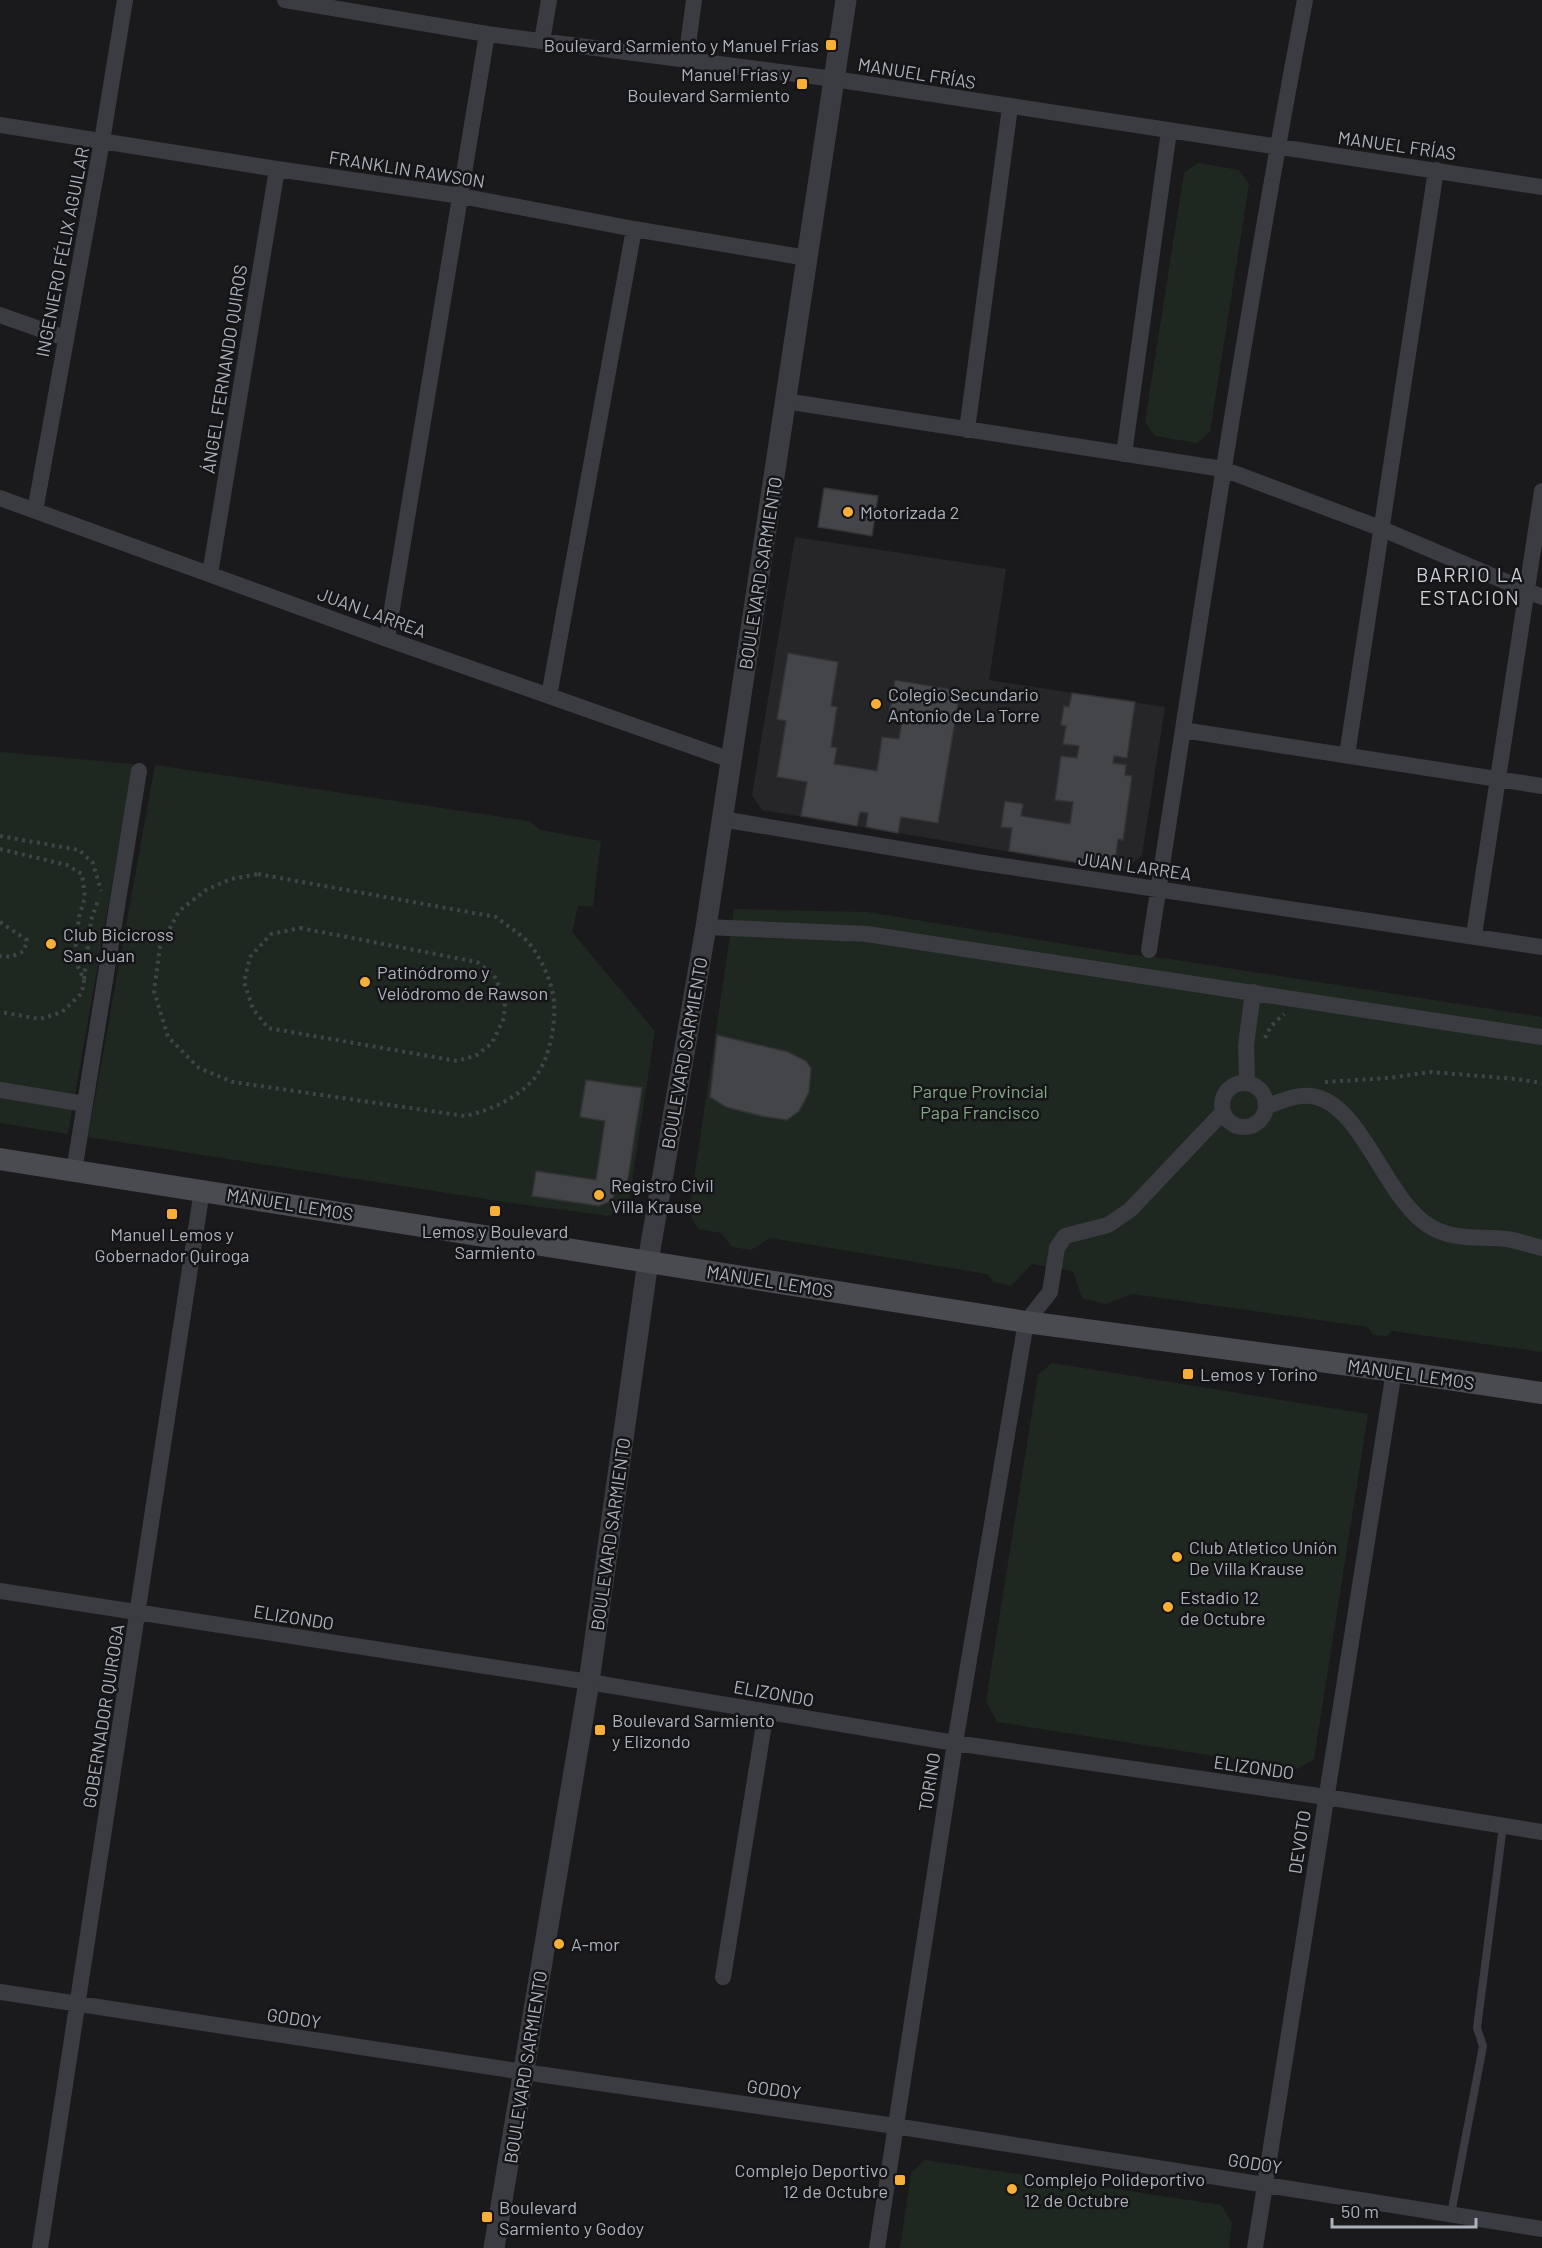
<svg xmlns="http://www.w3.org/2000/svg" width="1542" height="2248" viewBox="0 0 1542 2248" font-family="Barlow,sans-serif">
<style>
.built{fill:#262629}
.green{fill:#1f2820}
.building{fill:#444549;stroke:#343438;stroke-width:1.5}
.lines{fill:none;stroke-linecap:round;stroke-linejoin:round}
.path{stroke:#414348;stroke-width:4;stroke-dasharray:3 4.5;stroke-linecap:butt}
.service{stroke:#3b3c41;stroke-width:8}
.minor{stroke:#3b3c41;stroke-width:16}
.tertiary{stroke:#3b3c41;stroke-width:21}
.secondary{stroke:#494b51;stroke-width:22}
.poi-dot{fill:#f7af37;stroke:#151517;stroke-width:2}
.labels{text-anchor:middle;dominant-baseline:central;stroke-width:5;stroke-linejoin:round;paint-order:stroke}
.poi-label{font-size:18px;fill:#acb2bc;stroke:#151517;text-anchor:start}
.street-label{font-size:18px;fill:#acb2bc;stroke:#151517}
.park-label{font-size:18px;fill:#83a784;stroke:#151517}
.neighbourhood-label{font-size:20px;letter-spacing:1.5px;fill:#cdd0d8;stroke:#151517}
</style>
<rect width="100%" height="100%" fill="#1a1a1c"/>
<path class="built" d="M795 537 1006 569 989 680 1165 707 1142 855 1125 871 762 810 752 795Z"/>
<path class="green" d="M1198 163 1239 170 1249 184 1210 432 1197 443 1155 436 1145 422 1184 173Z
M0 752 133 764 68 1134 0 1123Z
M155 765 529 821 540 830 601 841 593 906H578L572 932 655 1031 629 1201 609 1216 505 1202 88 1137Z
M734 909 867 912 1125 954 1170 959 1542 1017V1352L1392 1331 1387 1336 1373 1335 1368 1327 1132 1294 1106 1304 1082 1298 1073 1271 1032 1264 1011 1286 994 1282 987 1274 770 1238 751 1250 732 1247 721 1233 698 1229 689 1213Z
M1052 1363 1368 1414 1314 1759 1297 1769 997 1722 986 1701 1038 1375Z
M925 2160 1221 2205 1232 2223 1229 2248H900L911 2173Z"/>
<path class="building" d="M824 488 878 496 872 536 818 527Z
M788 653 838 662 831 706 837 707 831 747 837 748 834 764 877 771 882 737 899 739 902 722 888 720 895 680 960 691 938 823 901 817 898 833 866 827 868 813 860 812 857 826 801 816 807 782 777 777 786 721 777 719Z
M1072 693 1135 702 1127 758 1114 756 1113 763 1126 765 1125 775 1132 776 1123 840 1118 839 1114 869 1009 851 1012 828 1001 827 1005 801 1023 804 1021 816 1070 824 1073 802 1055 800 1061 756 1077 758 1079 746 1063 744 1066 726 1061 725 1064 706 1069 707Z
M717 1035 788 1052 806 1061 811 1068 809 1092 799 1111 787 1120 761 1116 726 1107 710 1097Z
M586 1080 642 1088 626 1191 615 1189 613 1200 599 1206 532 1196 536 1171 596 1180 605 1121 580 1117Z"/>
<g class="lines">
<path class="path" d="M0 836 79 850 93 863 101 891
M0 849 67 865 82 874 85 897 79 917 75 949 78 967 84 980 82 993 62 1012 40 1019 0 1012
M258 874 496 917C506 925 517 931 526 940 539 953 553 983 554 1002 556 1025 549 1062 533 1080 514 1100 490 1110 465 1116L233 1082 199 1068 168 1037 154 991 160 947 179 911 206 890 231 879Z
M0 922 27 940 24 951 11 957 0 956
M300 928 477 962 494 975 505 1000 504 1018 492 1043 477 1055 457 1061 268 1028 253 1009 244 982 250 957 271 934Z
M84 979 91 920 99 898
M1265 1038 1271 1026 1284 1014
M1325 1082 1388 1078 1431 1072 1516 1079 1542 1083"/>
<path class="service" d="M1451 2214 1483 2046 1477 2028 1503 1826"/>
<path class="minor" d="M285 0 487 34 834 79 1542 187
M542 41 549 0
M686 60 694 0
M0 125 277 169 461 196 634 229 807 258
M0 315 65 338
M785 401 1223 469 1380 528 1542 597
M967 430 1010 107
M1124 454 1169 131
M0 498 387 639 731 760
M35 511 102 141 125 0
M210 574 277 169
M387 639 487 34
M549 696 634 229
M1183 730 1542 786
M1347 755 1436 170
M722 819 977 862 1542 947
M706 927 867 934 1542 1037
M1474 935 1542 491
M1149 950C1198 633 1245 315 1305 0
M1247 1082 1246 1045 1253 992
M1222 1105a22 22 0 1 1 44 0a22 22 0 1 1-44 0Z
M0 1090 85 1104
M1267 1106C1280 1102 1296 1094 1311 1096 1362 1102 1385 1201 1431 1227 1455 1241 1480 1236 1507 1239 1519 1241 1530 1245 1542 1248
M74 1171 139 771
M0 1591 589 1682 955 1743 1326 1797 1542 1832
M723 1977 766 1712
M0 1992 524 2072 895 2126 1542 2229
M40 2248 202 1190
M877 2248 955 1743 1026 1322 1050 1292 1057 1248 1065 1236 1108 1225 1130 1210 1223 1112
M1255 2248 1394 1371"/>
<path class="tertiary" d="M494 2248 589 1682 648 1261 706 927 846 0"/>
<path class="secondary" d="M0 1159 1026 1322 1394 1371 1542 1393"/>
</g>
<g class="poi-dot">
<rect x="825" y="39" width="12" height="12" rx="3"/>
<rect x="796" y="78" width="12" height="12" rx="3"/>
<circle cx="848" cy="512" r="6"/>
<circle cx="876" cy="704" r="6"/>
<circle cx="51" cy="944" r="6"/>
<circle cx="365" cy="982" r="6"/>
<circle cx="599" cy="1195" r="6"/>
<rect x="489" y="1205" width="12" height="12" rx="3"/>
<rect x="166" y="1208" width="12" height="12" rx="3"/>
<rect x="1182" y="1368" width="12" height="12" rx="3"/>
<circle cx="1177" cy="1557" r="6"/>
<circle cx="1168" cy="1607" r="6"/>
<rect x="594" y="1724" width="12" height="12" rx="3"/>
<circle cx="559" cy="1944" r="6"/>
<rect x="894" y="2174" width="12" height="12" rx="3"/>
<circle cx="1012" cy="2189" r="6"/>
<rect x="481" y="2211" width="12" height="12" rx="3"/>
</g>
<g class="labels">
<g class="poi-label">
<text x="819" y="45" text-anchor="end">Boulevard Sarmiento y Manuel Frías</text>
<text x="790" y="74" text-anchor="end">Manuel Frías y<tspan x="790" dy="21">Boulevard Sarmiento</tspan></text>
<text x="860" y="512">Motorizada 2</text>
<text x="888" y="694">Colegio Secundario<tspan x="888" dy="21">Antonio de La Torre</tspan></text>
<text x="63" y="934">Club Bicicross<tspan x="63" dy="21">San Juan</tspan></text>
<text x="377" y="972">Patinódromo y<tspan x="377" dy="21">Velódromo de Rawson</tspan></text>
<text x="611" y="1185">Registro Civil<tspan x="611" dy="21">Villa Krause</tspan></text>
<text x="495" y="1231" text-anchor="middle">Lemos y Boulevard<tspan x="495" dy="21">Sarmiento</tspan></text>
<text x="172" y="1234" text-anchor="middle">Manuel Lemos y<tspan x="172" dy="21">Gobernador Quiroga</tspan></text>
<text x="1200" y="1374">Lemos y Torino</text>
<text x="1189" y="1547">Club Atletico Unión<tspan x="1189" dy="21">De Villa Krause</tspan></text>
<text x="1180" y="1597">Estadio 12<tspan x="1180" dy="21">de Octubre</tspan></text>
<text x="612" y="1720">Boulevard Sarmiento<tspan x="612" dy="21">y Elizondo</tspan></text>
<text x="571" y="1944">A-mor</text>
<text x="888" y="2170" text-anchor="end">Complejo Deportivo<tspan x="888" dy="21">12 de Octubre</tspan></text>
<text x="1024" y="2179">Complejo Polideportivo<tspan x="1024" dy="21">12 de Octubre</tspan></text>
<text x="499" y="2207">Boulevard<tspan x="499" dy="21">Sarmiento y Godoy</tspan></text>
</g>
<g class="street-label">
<text transform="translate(917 73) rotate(9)">MANUEL FRÍAS</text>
<text transform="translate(1397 145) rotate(8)">MANUEL FRÍAS</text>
<text transform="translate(407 169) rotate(9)">FRANKLIN RAWSON</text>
<text transform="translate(62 252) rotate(-79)">INGENIERO FÉLIX AGUILAR</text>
<text transform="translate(224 369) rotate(-81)">ÁNGEL FERNANDO QUIROS</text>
<text transform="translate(760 573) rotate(-81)">BOULEVARD SARMIENTO</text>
<text transform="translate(372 612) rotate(20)">JUAN LARREA</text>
<text transform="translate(1135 866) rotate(8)">JUAN LARREA</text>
<text transform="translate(684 1053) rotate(-80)">BOULEVARD SARMIENTO</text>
<text transform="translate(290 1204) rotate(9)">MANUEL LEMOS</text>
<text transform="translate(770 1281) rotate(9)">MANUEL LEMOS</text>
<text transform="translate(1411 1374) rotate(8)">MANUEL LEMOS</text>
<text transform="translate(610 1534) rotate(-82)">BOULEVARD SARMIENTO</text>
<text transform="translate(294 1617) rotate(9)">ELIZONDO</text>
<text transform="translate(774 1693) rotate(10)">ELIZONDO</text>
<text transform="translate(103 1716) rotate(-81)">GOBERNADOR QUIROGA</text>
<text transform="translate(1254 1767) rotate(8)">ELIZONDO</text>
<text transform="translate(929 1782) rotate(-81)">TORINO</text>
<text transform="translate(1299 1842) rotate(-81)">DEVOTO</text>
<text transform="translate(294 2018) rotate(9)">GODOY</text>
<text transform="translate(525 2067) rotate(-81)">BOULEVARD SARMIENTO</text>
<text transform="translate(774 2089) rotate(8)">GODOY</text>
<text transform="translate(1255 2163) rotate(9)">GODOY</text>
</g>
<g class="park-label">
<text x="980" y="1091">Parque Provincial<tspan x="980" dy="21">Papa Francisco</tspan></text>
</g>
<g class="neighbourhood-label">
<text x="1470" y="574">BARRIO LA<tspan x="1470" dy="23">ESTACION</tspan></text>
</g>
</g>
<path d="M1332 2218v9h144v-9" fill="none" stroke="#acb2bc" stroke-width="3"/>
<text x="1341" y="2218" font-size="18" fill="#acb2bc" stroke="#151517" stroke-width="4.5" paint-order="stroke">50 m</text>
</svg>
